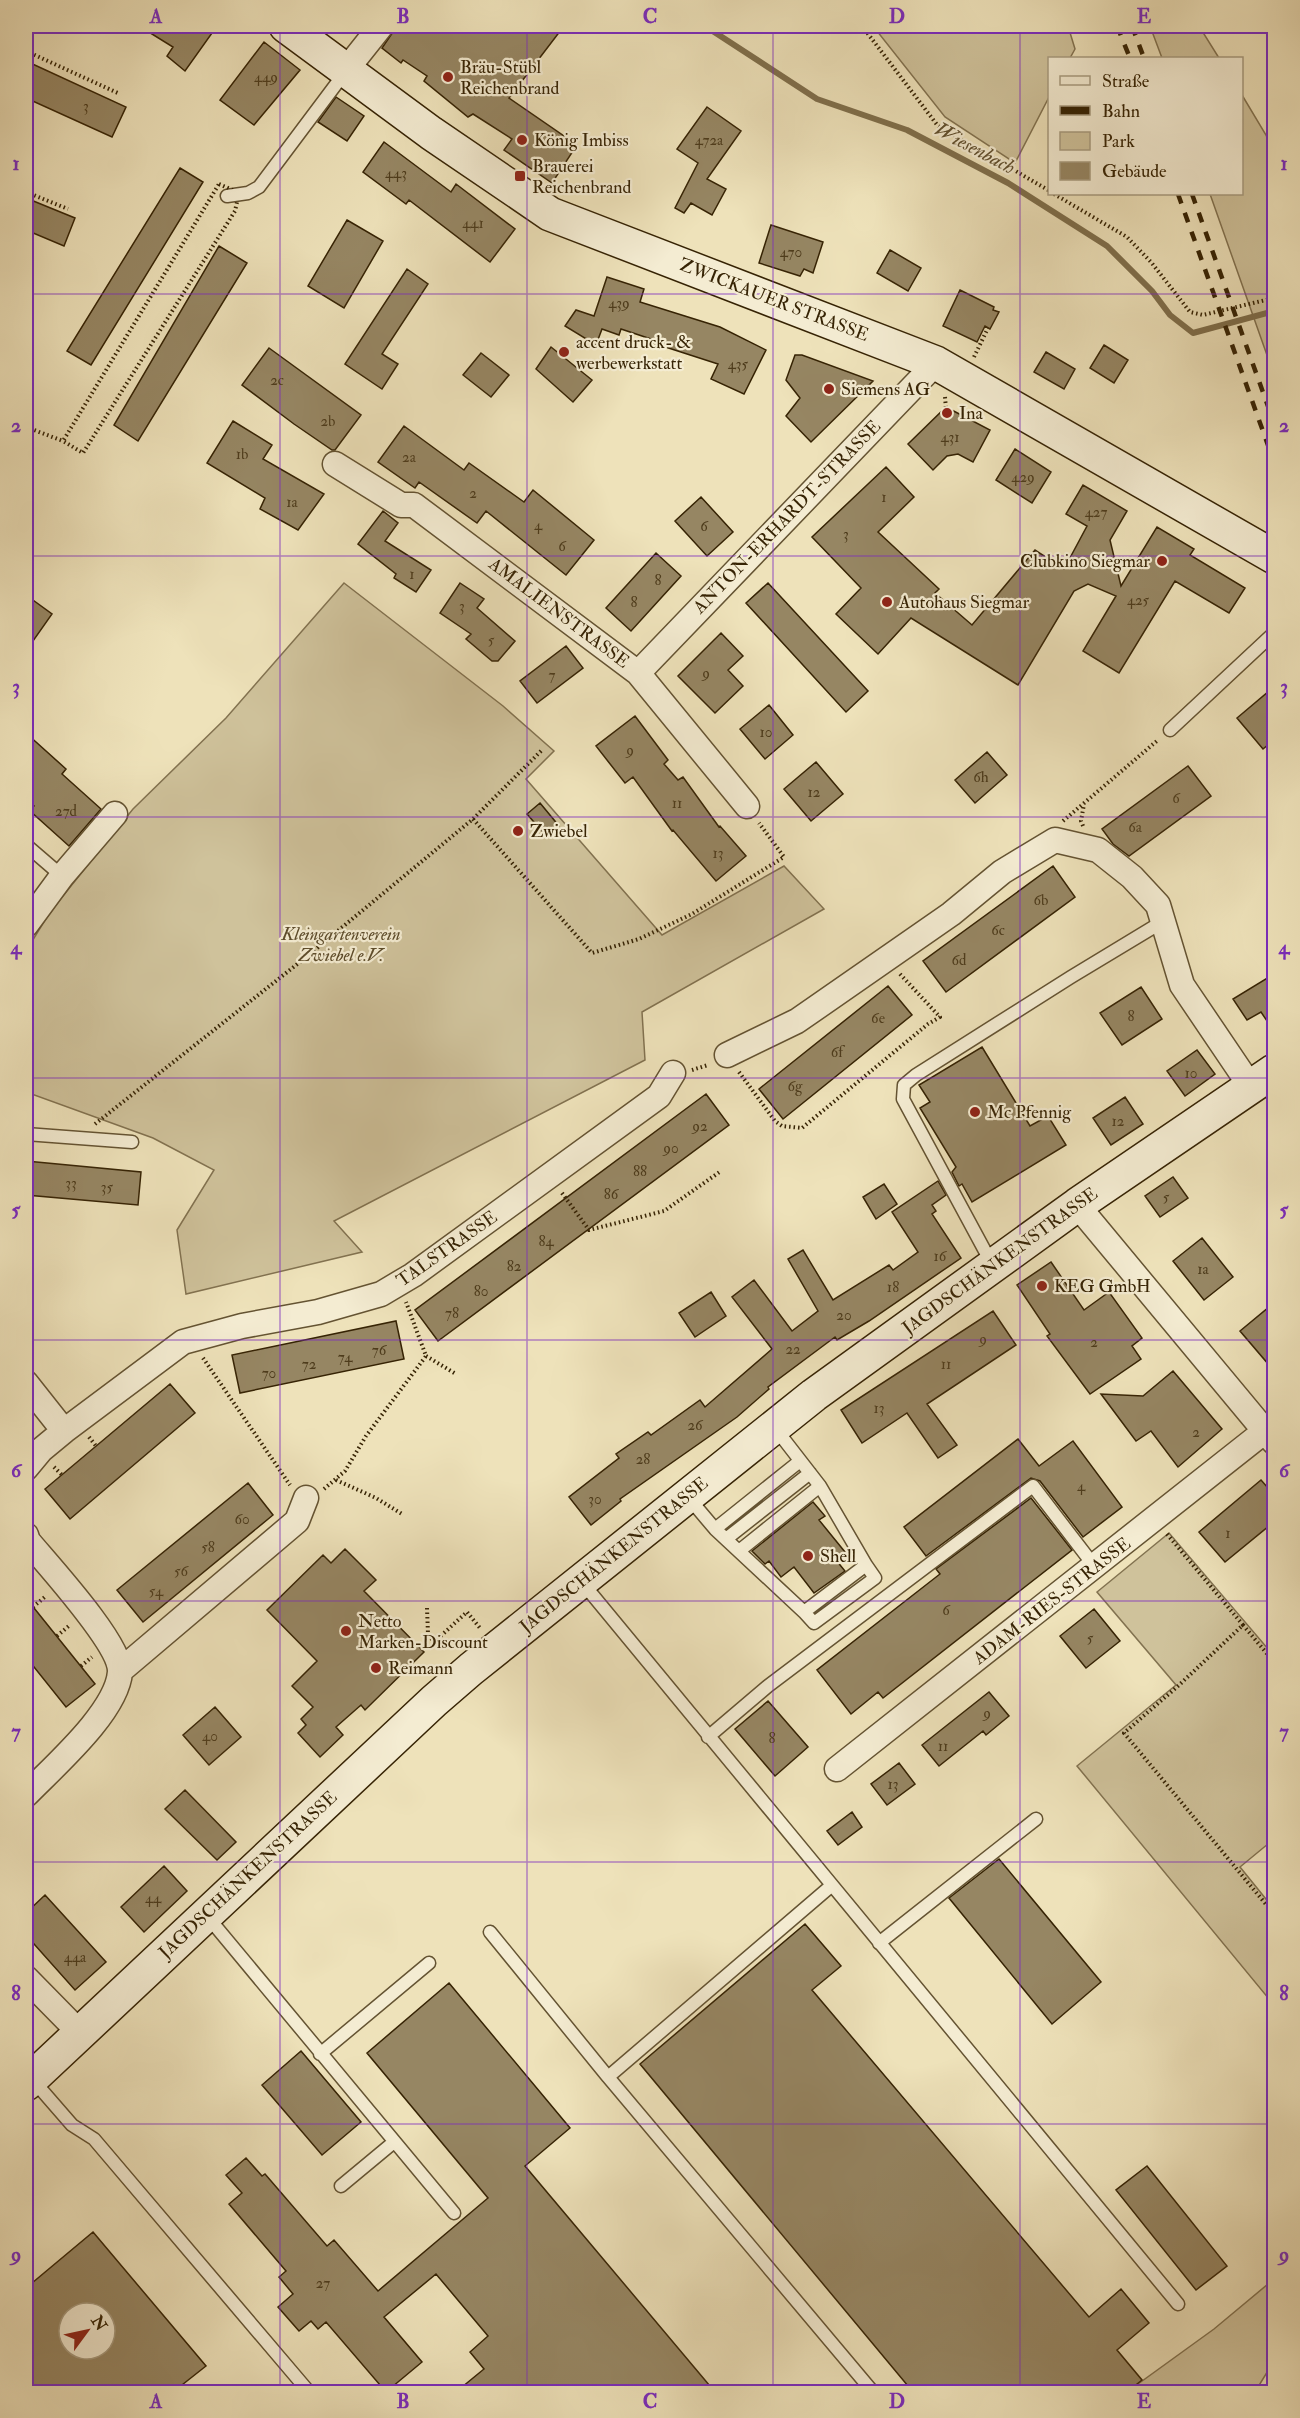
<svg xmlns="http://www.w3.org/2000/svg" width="1300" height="2418" viewBox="0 0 1300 2418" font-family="'IM FELL Double Pica',serif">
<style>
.green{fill:#cfc29b;stroke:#827250;stroke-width:1.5}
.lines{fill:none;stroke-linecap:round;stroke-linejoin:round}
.stream{stroke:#7f6f4c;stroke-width:6}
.building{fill:#968663;stroke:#362304;stroke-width:1.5;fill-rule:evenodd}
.service-casing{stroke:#645332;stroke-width:15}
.minor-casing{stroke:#645332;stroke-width:27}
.secondary-casing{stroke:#362304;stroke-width:36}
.path{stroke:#362304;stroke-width:4;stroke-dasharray:1.5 3;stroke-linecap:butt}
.service{stroke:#f4ecd2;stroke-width:12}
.minor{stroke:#f4ecd2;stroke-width:24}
.secondary{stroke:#f4ecd2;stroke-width:33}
.rail{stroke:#362304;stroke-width:4.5;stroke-dasharray:10 10;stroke-linecap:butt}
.grid{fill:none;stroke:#7b2cbf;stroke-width:1.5;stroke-opacity:0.55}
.poi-dot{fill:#8f2418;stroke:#f4ecd2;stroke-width:2}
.labels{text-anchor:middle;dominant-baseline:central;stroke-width:4.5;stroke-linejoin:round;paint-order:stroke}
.number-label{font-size:15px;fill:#4e3c1c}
.poi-label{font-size:18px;fill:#362304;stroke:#f4ecd2;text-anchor:start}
.street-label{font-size:18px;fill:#362304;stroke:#f4ecd2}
.park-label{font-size:18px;font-style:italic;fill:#5c4b2a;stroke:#f4ecd2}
.water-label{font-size:20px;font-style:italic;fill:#604f2e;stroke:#f4ecd2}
.neatline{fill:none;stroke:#7b2cbf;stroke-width:2}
.grid-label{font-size:20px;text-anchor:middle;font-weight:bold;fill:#7b2cbf}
</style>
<rect width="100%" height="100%" fill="#eee2ba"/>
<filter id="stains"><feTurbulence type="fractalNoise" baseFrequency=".00333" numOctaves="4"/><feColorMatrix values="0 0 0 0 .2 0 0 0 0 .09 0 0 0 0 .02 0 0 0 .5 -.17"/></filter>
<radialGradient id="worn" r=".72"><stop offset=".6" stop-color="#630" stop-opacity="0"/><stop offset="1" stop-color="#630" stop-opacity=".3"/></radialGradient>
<path class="green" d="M873 26H1068L1075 49 1070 58H1050L1049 97 1015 163 945 117Z
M1150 26H1199L1219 58H1162Z
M1242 95 1266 135 1274 154V375L1210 194H1242Z
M344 583 503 706 554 751 526 779 662 935 784 866 824 909 642 1012 645 1060 334 1221 362 1252 186 1294 177 1230 214 1170 153 1138 26 1092V951L50 912 133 809 226 718Z
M1169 1533 1274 1656V1839L1240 1867 1274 1909V2005L1077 1766 1176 1685 1097 1592Z
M1274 2279V2392L1269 2369 1255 2392H1127L1214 2329Z"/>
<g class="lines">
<path class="stream" d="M705 26 817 99 907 130 1008 183 1107 246 1152 291 1170 315 1193 333 1274 311"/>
</g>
<path class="building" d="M139 26H217L185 71 167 56 173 47Z
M397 26H564L509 98 577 145 552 183 504 150 512 139 473 114 468 117 424 81 427 76 403 60 401 63 382 48Z
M264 42 300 70 254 125 220 100Z
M26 61 126 107 112 137 26 98Z
M336 97 364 116 347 141 318 122Z
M707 107 741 131 707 179 726 189 712 215 691 203 684 213 675 208 698 163 677 149Z
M384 142 451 192 456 184 515 229 490 262 409 200 406 204 363 172Z
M180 168 203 182 91 365 67 351Z
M26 198 75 218 64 246 26 230Z
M347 220 383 241 344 308 308 286Z
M771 225 823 242 813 273 804 269 800 276 759 263Z
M219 246 247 263 138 441 114 425Z
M890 250 921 268 908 291 877 273Z
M407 269 428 284 382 354 398 364 382 389 345 364Z
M607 277 644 289 640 302 720 327 766 350 744 394 711 379 718 364 653 343 654 340 621 329 619 335 602 329 596 345 565 326 576 310 594 316Z
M960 290 994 307 993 310 999 312 990 329 985 326 977 342 943 326Z
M1104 345 1128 360 1114 383 1090 368Z
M551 347 592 380 573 402 536 369Z
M269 348 361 415 335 450H332L294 424 242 385Z
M1046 352 1075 369 1064 389 1034 372Z
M481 353 509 375 491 397 463 375Z
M795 355H802L873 381 811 442 786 416 800 398 786 380Z
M946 407 990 430 973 462 958 454 947 456 933 470 908 444Z
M233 421 272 445 263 459 324 494 298 530 260 509 265 498 207 463Z
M404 426 464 470 469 463 524 502 533 490 594 540 566 575 486 511 477 523 419 482 415 488 378 462Z
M1015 449 1051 472 1032 503 996 480Z
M886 467 914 497 878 532 939 589 935 593 972 625 1035 550 1064 569 1087 526 1066 514 1083 485 1127 511 1110 540 1121 586 1157 527 1194 549 1190 555 1245 588 1229 613 1175 581 1119 673 1083 651 1116 596 1088 584 1074 591 1018 685 911 618 878 654 836 614 861 588 812 537Z
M701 497 733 532 707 556 675 521Z
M383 511 398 523 385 541 431 570 416 592 394 578 396 574 358 544Z
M656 553 681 576 631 631 606 608Z
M460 583 484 599 477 608 515 641 498 661H492L466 639 471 634 440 613Z
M768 583 868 691 846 712 746 603Z
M26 595 52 614 26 651Z
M721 633 743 656 728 670 743 686 715 713 678 676Z
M566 646 583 668 537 703 520 681Z
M1275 686V739L1263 749 1237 718Z
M769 705 793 735 765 759 740 729Z
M635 716 668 760 664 764 678 780 683 777 719 827 720 826 746 856 716 881 673 830 672 831 633 777 625 783 596 746Z
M26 733 66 769 62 774 101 809 69 846 29 810 34 806 26 798Z
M987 752 1007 775 975 803 955 780Z
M816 762 843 794 811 821 784 789Z
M1188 766 1211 796 1129 856 1113 844 1102 829Z
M540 803 559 826 546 836 527 814Z
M1053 866 1075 897 946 992 923 961Z
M1269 977 1275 987V1033L1261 1012 1247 1020 1233 999Z
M888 986 912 1015 783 1119 759 1089Z
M1141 987 1162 1019 1122 1045 1100 1013Z
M982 1047 1030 1126 1048 1116 1066 1145 972 1202 962 1184 959 1186 952 1172 956 1167 920 1108 930 1102 919 1085Z
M1197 1050 1215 1074 1185 1096 1167 1071Z
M706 1094 729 1125 438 1341 415 1310Z
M1125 1097 1143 1124 1111 1145 1093 1118Z
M26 1161 141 1172 138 1205 26 1195Z
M1173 1177 1188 1198 1160 1217 1145 1196Z
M938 1181 946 1195 932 1205 936 1211 932 1214 961 1258 869 1321 837 1340 835 1337 768 1387 769 1389 737 1417 620 1499 621 1501 591 1525 569 1497 619 1458 616 1454 648 1432 651 1435 700 1400 705 1407 772 1349 732 1297 754 1280 792 1331 818 1311 788 1259 803 1250 833 1300 889 1265 893 1270 918 1252 892 1212Z
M884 1184 897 1204 876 1219 863 1197Z
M1202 1238 1233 1277 1204 1300 1173 1261Z
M1051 1262 1084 1310 1109 1292 1142 1338 1132 1346 1141 1359 1090 1394 1047 1336 1050 1334 1017 1285Z
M711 1292 726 1316 695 1337 679 1313Z
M1275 1302V1372L1240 1331Z
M993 1311 1016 1345 927 1404 957 1445 938 1458 907 1413 862 1443 841 1410Z
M396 1321 404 1359 240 1393 232 1355Z
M1173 1371 1222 1429 1178 1467 1151 1431 1136 1441 1101 1394 1143 1396Z
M170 1384 195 1413 70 1519 45 1489Z
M1018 1439 1039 1466 1073 1441 1122 1507 1083 1537 1040 1481 1031 1478 926 1556 904 1527Z
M1261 1480 1275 1496V1521L1225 1562 1199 1532Z
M248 1483 273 1515 143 1622 117 1590Z
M1031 1498 1072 1550 883 1698 878 1692 851 1714 817 1670 940 1574 936 1569Z
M813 1502 825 1516 819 1520 845 1552 836 1560 845 1571 814 1593 794 1567 781 1577 769 1561 765 1564 752 1551Z
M345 1549 376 1580 364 1591 424 1652 365 1710 361 1705 336 1727 343 1735 320 1757 298 1733 306 1725 301 1719 313 1707 292 1686 317 1661 267 1610 323 1555 331 1563Z
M26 1598 95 1684 66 1707 26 1657Z
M1094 1609 1120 1641 1086 1668 1060 1636Z
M989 1692 1009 1716 986 1735 983 1731 939 1766 922 1745Z
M768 1701 808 1747 775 1776 735 1729Z
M215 1707 241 1737 209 1765 183 1735Z
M899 1763 915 1784 887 1805 871 1784Z
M185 1790 236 1842 217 1860 165 1809Z
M852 1812 862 1827 838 1845 827 1831Z
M999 1859 1101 1982 1052 2024 949 1898Z
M164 1866 187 1891 144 1932 121 1907Z
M45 1895 106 1962 75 1990 26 1935V1913Z
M805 1924 841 1966 812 1990 1089 2317 1121 2289 1149 2323 1117 2350 1142 2380 1127 2392H913L640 2064Z
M449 1983 570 2128 525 2166 715 2392H456L484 2369 470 2352 488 2336 436 2274 384 2317 422 2362 386 2392 326 2322 318 2329 311 2321 299 2331 278 2307 293 2294 279 2277 286 2271 229 2204 242 2193 226 2175 246 2158 262 2176 265 2174 327 2246 334 2240 378 2291 488 2198 367 2053Z
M301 2051 361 2122 322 2155 262 2085Z
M1147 2166 1227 2266 1196 2290 1116 2190Z
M93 2232 206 2366 173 2392H26V2288ZM69 2313H105V2349H69Z"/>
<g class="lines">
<g class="service-casing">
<path id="service" d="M227 196 248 193 259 187 346 71
M1170 730 1274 633
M26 845 62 876
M26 1134 132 1142
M992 1264 903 1099 904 1085 916 1075 1071 977 1162 922
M688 1497 715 1529 804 1612 866 1565 820 1486 775 1428
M715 1529 800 1461
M726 1539 810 1473
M739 1551 820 1486
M581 1581 1178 2304
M804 1612 814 1623 875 1578 866 1565
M708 1737 768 1686 1033 1486 1095 1567
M831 1886 608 2077 873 2392
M207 1916 454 2213
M490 1932 608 2077
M879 1943 1036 1819
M320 2054 429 1963
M32 2079 72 2125 94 2139 309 2392
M341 2186 394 2142"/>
</g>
<g class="minor-casing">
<path id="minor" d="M346 70 381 26
M335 464 401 505H414L638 673 747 806
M638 673 936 363
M26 925 62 876 115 814
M727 1055 797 1021 951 914 1002 872 1055 840 1098 850 1132 877 1158 905 1182 985 1251 1087
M1077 1205 1274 1442
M26 1383 64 1431 183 1342 242 1326 318 1312 381 1294 413 1275 659 1096 673 1073
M26 1468 41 1450 64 1431
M26 1535 28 1541C47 1564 121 1644 120 1672 117 1712 53 1767 26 1795
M120 1671 297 1521 306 1498
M837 1769 1265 1431
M26 1978 80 2033"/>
</g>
<g class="secondary-casing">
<path id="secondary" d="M286 26 431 133 550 214 936 363 1274 557
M26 2084 434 1701 471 1669 814 1395 1077 1205 1274 1071"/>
</g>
<path class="path" d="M862 26 938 126 1050 191
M26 51 120 94
M219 184 239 193 235 211 83 453 63 441Z
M26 192 68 209
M1054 194 1127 237 1151 262 1190 312 1203 315 1274 298
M26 319 31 321
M974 357 988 328
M945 397 946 409
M26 427 63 441
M473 819 592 953 639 939 692 914 784 857 759 823
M1063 821 1158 740
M1083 826 1081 821 1084 804
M692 1070 708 1065
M739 1072 775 1121 782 1126 802 1128 928 1024 940 1017 900 974
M95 1124 305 958 473 819 543 749
M562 1193 589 1230 664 1211 721 1171
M426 1356 456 1374
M203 1358 290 1485
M89 1437 96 1446
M54 1467 62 1475
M336 1480 376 1498 402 1514
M324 1489 345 1471 366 1436 426 1356 406 1302
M1167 1534 1243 1625 1178 1686 1124 1733 1274 1914
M33 1607 46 1596
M427 1608 428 1634 434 1642 467 1612 480 1628
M1243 1625 1274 1662
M57 1636 70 1625
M81 1666 92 1657"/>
<use href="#service" class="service"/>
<use href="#minor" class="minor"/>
<use href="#secondary" class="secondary"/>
<path class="rail" d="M1117 26 1130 58
M1132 26 1144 58
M1178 194 1274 462
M1192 194 1274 423"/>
</g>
<path class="grid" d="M280 26V2392M527 26V2392M773 26V2392M1020 26V2392M26 294H1274M26 556H1274M26 817H1274M26 1078H1274M26 1340H1274M26 1601H1274M26 1862H1274M26 2124H1274"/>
<g class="poi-dot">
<circle cx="448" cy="77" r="6"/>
<circle cx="522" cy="140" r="6"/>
<rect x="514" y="170" width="12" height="12" rx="3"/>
<circle cx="564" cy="352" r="6"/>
<circle cx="829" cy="389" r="6"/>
<circle cx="947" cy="413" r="6"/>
<circle cx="1162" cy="561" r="6"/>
<circle cx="887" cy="602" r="6"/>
<circle cx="518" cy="831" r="6"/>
<circle cx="975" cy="1112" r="6"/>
<circle cx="1042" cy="1286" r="6"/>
<circle cx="808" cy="1556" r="6"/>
<circle cx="346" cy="1631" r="6"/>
<circle cx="376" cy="1668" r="6"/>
</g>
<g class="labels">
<g class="number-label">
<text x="266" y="77">449</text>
<text x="86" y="106">3</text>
<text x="709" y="140">472a</text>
<text x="396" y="173">443</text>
<text x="473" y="223">441</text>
<text x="791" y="252">470</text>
<text x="619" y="303">439</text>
<text x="738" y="364">435</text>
<text x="277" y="380">2c</text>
<text x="328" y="421">2b</text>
<text x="950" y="437">431</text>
<text x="242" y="454">1b</text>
<text x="409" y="457">2a</text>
<text x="1023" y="477">429</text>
<text x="473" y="493">2</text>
<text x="884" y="497">1</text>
<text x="292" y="502">1a</text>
<text x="1096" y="512">427</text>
<text x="538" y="525">4</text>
<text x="704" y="526">6</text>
<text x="846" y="534">3</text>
<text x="562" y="546">6</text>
<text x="412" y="574">1</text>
<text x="658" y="580">8</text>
<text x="1138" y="600">425</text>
<text x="634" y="602">8</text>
<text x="462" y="606">3</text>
<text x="491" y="640">5</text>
<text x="706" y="673">9</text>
<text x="552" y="675">7</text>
<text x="766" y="732">10</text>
<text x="630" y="750">9</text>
<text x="981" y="777">6h</text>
<text x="814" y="792">12</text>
<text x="1176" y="798">6</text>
<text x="677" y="803">11</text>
<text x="66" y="811">27d</text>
<text x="1135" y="827">6a</text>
<text x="718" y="853">13</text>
<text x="1041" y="900">6b</text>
<text x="998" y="930">6c</text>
<text x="959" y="960">6d</text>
<text x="1131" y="1016">8</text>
<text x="878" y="1018">6e</text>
<text x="837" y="1052">6f</text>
<text x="1191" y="1073">10</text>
<text x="795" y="1086">6g</text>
<text x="1118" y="1121">12</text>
<text x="700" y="1126">92</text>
<text x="671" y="1148">90</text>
<text x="640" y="1171">88</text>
<text x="71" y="1183">33</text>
<text x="107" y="1187">35</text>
<text x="611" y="1194">86</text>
<text x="1166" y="1197">5</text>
<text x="546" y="1241">84</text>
<text x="940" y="1256">16</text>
<text x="514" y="1266">82</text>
<text x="1203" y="1269">1a</text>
<text x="893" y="1287">18</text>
<text x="481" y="1291">80</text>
<text x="452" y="1313">78</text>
<text x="844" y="1315">20</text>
<text x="983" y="1339">9</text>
<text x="1094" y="1342">2</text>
<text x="793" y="1349">22</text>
<text x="379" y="1350">76</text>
<text x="345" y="1357">74</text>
<text x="309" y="1364">72</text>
<text x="946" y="1364">11</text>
<text x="269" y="1373">70</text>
<text x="879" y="1408">13</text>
<text x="695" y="1425">26</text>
<text x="1196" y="1432">2</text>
<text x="643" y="1459">28</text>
<text x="1081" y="1486">4</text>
<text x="595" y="1499">30</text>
<text x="242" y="1519">60</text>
<text x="1228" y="1533">1</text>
<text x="208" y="1547">58</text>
<text x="181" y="1571">56</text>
<text x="156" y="1591">54</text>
<text x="946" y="1610">6</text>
<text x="1090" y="1638">5</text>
<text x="987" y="1713">9</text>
<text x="210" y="1736">40</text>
<text x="772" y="1738">8</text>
<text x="943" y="1746">11</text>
<text x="893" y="1784">13</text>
<text x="153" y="1898">44</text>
<text x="75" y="1957">44a</text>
<text x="323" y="2283">27</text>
</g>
<g class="poi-label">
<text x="460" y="67">Bräu-Stübl<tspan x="460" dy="21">Reichenbrand</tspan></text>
<text x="534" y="140">König Imbiss</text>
<text x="532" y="166">Brauerei<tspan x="532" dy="21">Reichenbrand</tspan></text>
<text x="576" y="342">accent druck- &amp;<tspan x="576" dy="21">werbewerkstatt</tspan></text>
<text x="841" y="389">Siemens AG</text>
<text x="959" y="413">Ina</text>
<text x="1150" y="561" text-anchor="end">Clubkino Siegmar</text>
<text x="899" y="602">Autohaus Siegmar</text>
<text x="530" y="831">Zwiebel</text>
<text x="987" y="1112">Mc Pfennig</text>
<text x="1054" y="1286">KEG GmbH</text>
<text x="820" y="1556">Shell</text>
<text x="358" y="1621">Netto<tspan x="358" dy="21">Marken-Discount</tspan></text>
<text x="388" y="1668">Reimann</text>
</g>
<g class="street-label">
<text transform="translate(774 300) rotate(21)">ZWICKAUER STRASSE</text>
<text transform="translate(787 517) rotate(-46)">ANTON-ERHARDT-STRASSE</text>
<text transform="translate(559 613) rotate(37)">AMALIENSTRASSE</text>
<text transform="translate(447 1249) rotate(-35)">TALSTRASSE</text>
<text transform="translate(1000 1261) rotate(-36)">JAGDSCHÄNKENSTRASSE</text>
<text transform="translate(614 1555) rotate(-39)">JAGDSCHÄNKENSTRASSE</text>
<text transform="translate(1052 1601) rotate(-38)">ADAM-RIES-STRASSE</text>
<text transform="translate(248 1875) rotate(-43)">JAGDSCHÄNKENSTRASSE</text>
</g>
<g class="park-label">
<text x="341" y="934">Kleingartenverein<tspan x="341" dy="21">Zwiebel e.V.</tspan></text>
</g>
<g class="water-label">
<text transform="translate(975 148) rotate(28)">Wiesenbach</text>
</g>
</g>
<rect width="1300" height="2418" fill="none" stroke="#eee2ba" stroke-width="66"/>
<rect x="1048" y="57" width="195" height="138" fill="#f4ecd2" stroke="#a89c80" stroke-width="1.5"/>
<rect x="1060" y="76" width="30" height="9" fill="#f4ecd2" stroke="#a89c80" stroke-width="1.5"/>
<text x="1102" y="87" font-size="18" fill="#362304">Straße</text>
<rect x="1060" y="106" width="30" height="9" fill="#362304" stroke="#a89c80" stroke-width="1.5"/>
<text x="1102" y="117" font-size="18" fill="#362304">Bahn</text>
<rect x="1060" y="132" width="30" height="18" fill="#cfc29b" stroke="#a89c80" stroke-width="1.5"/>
<text x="1102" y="147" font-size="18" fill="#362304">Park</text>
<rect x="1060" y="162" width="30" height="18" fill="#968663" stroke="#a89c80" stroke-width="1.5"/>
<text x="1102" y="177" font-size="18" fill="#362304">Gebäude</text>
<g transform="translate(87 2331) rotate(57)"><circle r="28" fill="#f4ecd2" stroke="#a89c80" stroke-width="1.5"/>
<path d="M0-4.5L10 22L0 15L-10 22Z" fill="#8f2418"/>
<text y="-9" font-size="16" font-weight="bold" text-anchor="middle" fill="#362304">N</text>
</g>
<rect x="33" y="33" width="1234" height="2352" class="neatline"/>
<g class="grid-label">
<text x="156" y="23">A</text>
<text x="403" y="23">B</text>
<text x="650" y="23">C</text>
<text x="897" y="23">D</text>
<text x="1144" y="23">E</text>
<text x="16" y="170">1</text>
<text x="1284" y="170">1</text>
<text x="16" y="432">2</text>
<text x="1284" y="432">2</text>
<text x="16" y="693">3</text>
<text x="1284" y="693">3</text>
<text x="16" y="954">4</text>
<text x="1284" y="954">4</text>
<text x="16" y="1216">5</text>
<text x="1284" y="1216">5</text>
<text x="16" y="1477">6</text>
<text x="1284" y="1477">6</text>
<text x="16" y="1738">7</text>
<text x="1284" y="1738">7</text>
<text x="16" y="2000">8</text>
<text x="1284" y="2000">8</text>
<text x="16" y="2261">9</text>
<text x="1284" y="2261">9</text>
<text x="156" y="2408">A</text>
<text x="403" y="2408">B</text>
<text x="650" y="2408">C</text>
<text x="897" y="2408">D</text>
<text x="1144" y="2408">E</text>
</g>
<rect width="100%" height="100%" filter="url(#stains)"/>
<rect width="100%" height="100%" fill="url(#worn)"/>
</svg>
